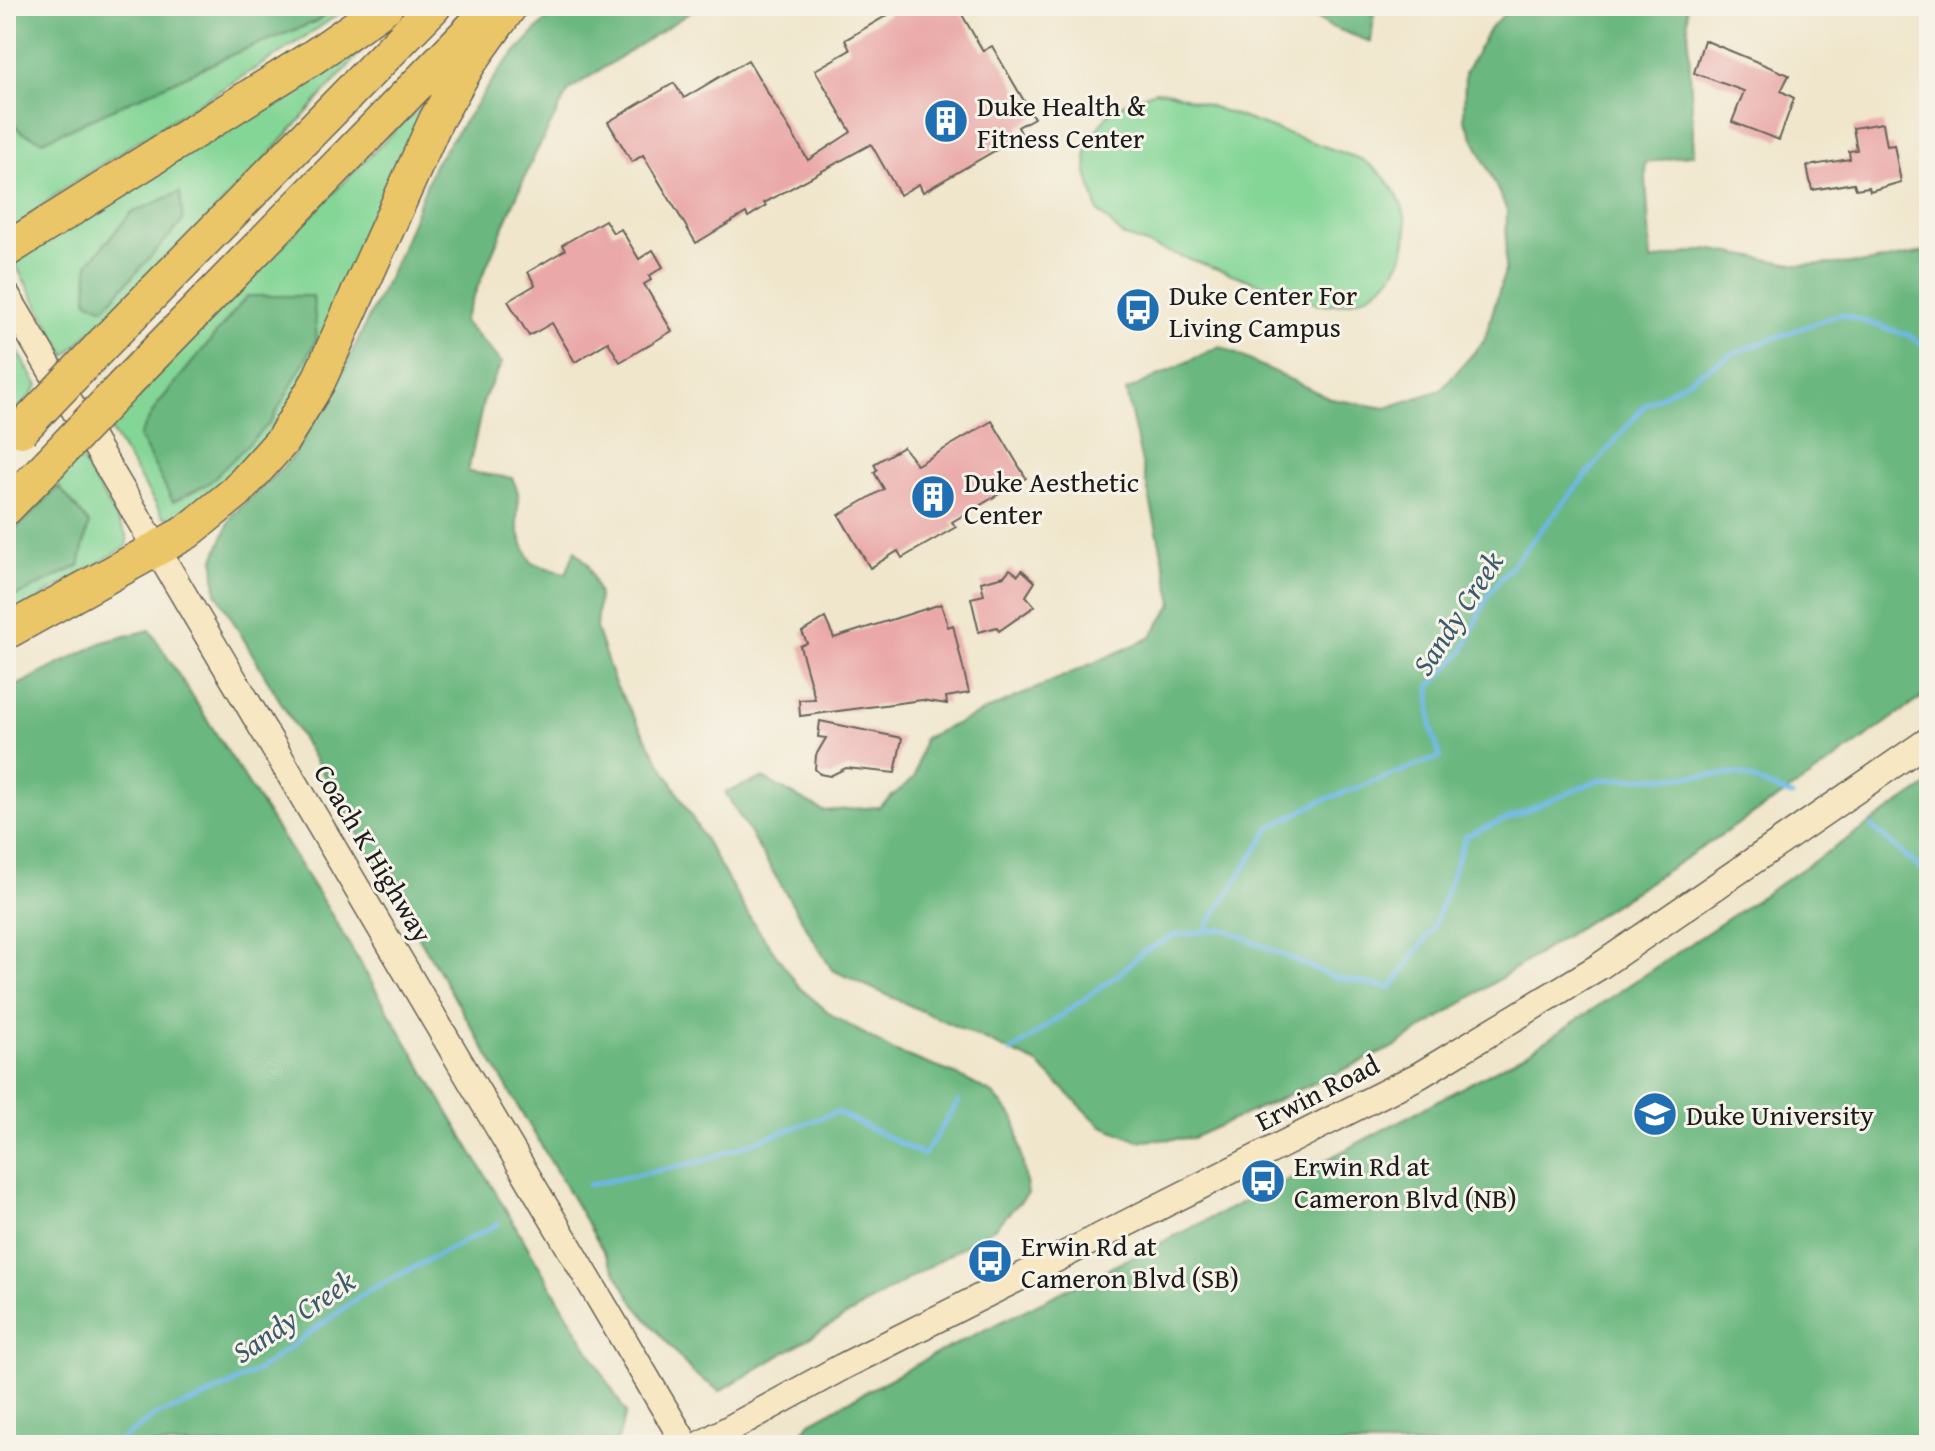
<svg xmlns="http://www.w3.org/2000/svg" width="1935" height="1451" viewBox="0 0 1935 1451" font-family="'Gentium Book Plus',serif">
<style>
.green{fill:#84d696;stroke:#507959;stroke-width:2}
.forest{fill:#6bb77f;stroke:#446a4e;stroke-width:2}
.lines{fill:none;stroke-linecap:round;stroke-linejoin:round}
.stream{stroke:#6db7e6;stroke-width:5}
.building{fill:#eaa9a8}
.secondary-casing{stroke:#66635a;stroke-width:29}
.highway-casing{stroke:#66635a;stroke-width:37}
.secondary{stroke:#f7e8c3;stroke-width:26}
.highway{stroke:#ebc669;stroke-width:34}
.highway-bridge-casing{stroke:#66635a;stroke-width:37;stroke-linecap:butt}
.highway-bridge{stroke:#ebc669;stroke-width:34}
.labels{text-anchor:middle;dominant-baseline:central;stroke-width:6;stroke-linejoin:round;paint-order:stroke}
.poi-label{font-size:28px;fill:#1c1c1c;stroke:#f7f3e8;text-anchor:start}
.street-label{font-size:28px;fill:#1c1c1c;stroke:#f7f3e8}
.water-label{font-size:30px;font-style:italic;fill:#3c5a6d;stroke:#f7f3e8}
</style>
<rect width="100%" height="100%" fill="#f7f3e8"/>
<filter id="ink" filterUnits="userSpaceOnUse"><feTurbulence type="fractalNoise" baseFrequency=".0125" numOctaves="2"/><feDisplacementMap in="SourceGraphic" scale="16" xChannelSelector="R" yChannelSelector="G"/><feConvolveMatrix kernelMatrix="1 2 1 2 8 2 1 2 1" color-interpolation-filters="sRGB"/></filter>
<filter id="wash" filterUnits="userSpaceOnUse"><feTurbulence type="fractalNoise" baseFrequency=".006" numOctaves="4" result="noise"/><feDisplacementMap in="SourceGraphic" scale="32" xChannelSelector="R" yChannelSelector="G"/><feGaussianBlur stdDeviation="1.8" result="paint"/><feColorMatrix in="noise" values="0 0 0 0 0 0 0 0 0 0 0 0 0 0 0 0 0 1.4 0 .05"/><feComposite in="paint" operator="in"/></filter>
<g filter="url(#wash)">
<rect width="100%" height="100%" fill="#f0e6cc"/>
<path class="green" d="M6 6H350C275 60 194 104 117 155 73 183 40 201 6 241Z
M394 15 259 166 107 322 93 329 66 356 14 262Z
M1155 91 1170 92 1363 160C1439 208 1410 311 1317 304L1123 236 1098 211 1087 173 1086 152 1091 138 1113 108Z
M425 106 314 378 258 459 176 521 163 516 107 424 403 122Z
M6 331 38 386 6 424Z
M78 453 127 536V546L6 618V601L15 595 58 487 6 538V525Z"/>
<path class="forest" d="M6 6H338L315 22 238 52 43 141 21 132 6 115Z
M559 6H700L569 90 534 156 463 321 502 363 484 398 468 472 512 478C523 500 517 499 517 521 518 536 525 550 532 563L566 574 575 550 588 564 599 595 596 628 615 684 750 918 800 988 833 1016 896 1052 955 1074 993 1094 1015 1119 1028 1194 994 1228 720 1391 693 1373 635 1305 216 592 214 559 232 515 290 460 337 383 399 255 434 165 502 67Z
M1299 6H1375L1371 42 1329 26Z
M1513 6H1687L1694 154 1645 163 1651 261 1708 249 1799 265 1867 263 1929 251V692L1809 778 1396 1046 1193 1138 1138 1141 1100 1125 1038 1064 832 970 725 792 763 778 823 811 879 807 914 778 924 738 1150 638 1173 603 1126 391 1220 346 1331 399 1386 408 1441 390 1484 341 1505 271 1507 210 1464 118 1465 73 1490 28Z
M180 192 183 221 104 308 87 301 88 264 131 213Z
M247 296H313L317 339 271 422 209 483 173 502 139 436 157 405Z
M59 487 89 523 79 566 6 601V538Z
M150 630 331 914 626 1413 618 1439 610 1445H6V691L103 642Z
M1929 784V1445H793L810 1422 932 1356 1304 1172 1529 1052Z"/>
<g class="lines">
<path class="stream" d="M1871 826 1929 876
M1204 931 1271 827 1321 801 1440 757 1431 726 1430 686 1463 652 1489 593 1644 406 1734 353 1840 314 1909 335 1929 349
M1011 1052 1119 974 1143 952 1175 935 1224 929 1333 977 1391 988 1433 929 1466 836 1599 780 1740 774 1792 796
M589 1185 699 1162 837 1112 924 1155 958 1102
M114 1445 156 1415 199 1400 257 1371 366 1292 498 1224"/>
</g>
<g id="blocks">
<path class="building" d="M903 6H910L913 11 922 6H957L983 51 992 46 1034 118 1018 127 1022 135 923 192 919 184 900 195 871 144 764 203 766 206 748 217 746 213 696 243 643 155 632 162 608 122 674 83 684 98 748 60 808 160 851 132 815 70 850 50 845 40Z
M1704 40 1789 75 1781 91 1794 98 1779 140 1732 122 1744 91 1694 73Z
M1883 123 1887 146 1894 145 1901 182 1870 191 1869 187 1856 189 1854 183 1812 190 1807 166 1850 159 1849 151 1857 150 1853 128Z
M605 220 613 233 621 229 639 259 653 250 663 267 649 276 651 280 644 284 672 331 620 362 608 342 575 362 552 323 529 336 508 301 535 285 528 272 565 250 562 245Z
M992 421 1026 478 952 522 956 527 902 558 898 551 870 568 839 515 884 489 874 472 877 470 874 464 903 447 917 465Z
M1010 569 1018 575 1022 570 1035 582 1026 596 1035 606 999 631 997 627 979 632 971 598 984 595 981 582 1004 576Z
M941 604 948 627 953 625 969 693 946 697 947 704 922 700 800 716 799 700 815 699 800 646 807 643 802 632 825 618 834 638Z
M820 721 902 738 895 773 846 768 830 776 820 774 815 769 816 755 826 738 818 737Z"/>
</g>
</g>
<g filter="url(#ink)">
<use href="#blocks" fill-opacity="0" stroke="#66635a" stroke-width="2"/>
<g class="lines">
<g class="secondary-casing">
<path id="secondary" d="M6 294 686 1445
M700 1445 842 1367 1420 1075 1600 966 1929 740"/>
</g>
<g class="highway-casing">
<path id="highway" d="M6 250 313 57 386 6
M103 344 434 6
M124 385 479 21
M6 508 49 464
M6 632 187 532 236 492 282 441 318 382 436 120 469 63 510 6"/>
</g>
<use href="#secondary" class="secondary"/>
<use href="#highway" class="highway"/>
<g class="highway-bridge-casing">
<path id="highway-bridge" d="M21 430 103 344
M49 464 124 385"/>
</g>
<use href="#highway-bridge" class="highway-bridge"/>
</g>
</g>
<defs>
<g id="building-disc" transform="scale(2.3)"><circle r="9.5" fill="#1f6fb2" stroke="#f7f3e8"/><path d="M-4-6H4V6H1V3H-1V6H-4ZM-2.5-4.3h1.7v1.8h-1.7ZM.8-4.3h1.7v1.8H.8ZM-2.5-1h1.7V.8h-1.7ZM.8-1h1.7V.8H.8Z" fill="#fff"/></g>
<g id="bus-disc" transform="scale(2.3)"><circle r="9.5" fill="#1f6fb2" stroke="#f7f3e8"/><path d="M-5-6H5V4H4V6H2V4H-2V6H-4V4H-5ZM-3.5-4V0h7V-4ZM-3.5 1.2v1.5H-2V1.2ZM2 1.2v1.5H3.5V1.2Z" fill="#fff"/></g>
<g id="university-disc" transform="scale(2.3)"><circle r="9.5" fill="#1f6fb2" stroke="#f7f3e8"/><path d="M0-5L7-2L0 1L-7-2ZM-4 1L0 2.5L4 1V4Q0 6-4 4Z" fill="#fff"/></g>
</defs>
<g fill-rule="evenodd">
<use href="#building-disc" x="946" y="121"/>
<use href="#bus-disc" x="1138" y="310"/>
<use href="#building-disc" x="933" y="497"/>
<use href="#university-disc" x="1655" y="1114"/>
<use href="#bus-disc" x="1263" y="1181"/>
<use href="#bus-disc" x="990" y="1261"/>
</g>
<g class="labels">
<g class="poi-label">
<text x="977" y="105">Duke Health &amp;<tspan x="977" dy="32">Fitness Center</tspan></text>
<text x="1169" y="294">Duke Center For<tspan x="1169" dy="32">Living Campus</tspan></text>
<text x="964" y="481">Duke Aesthetic<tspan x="964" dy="32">Center</tspan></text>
<text x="1686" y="1114">Duke University</text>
<text x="1294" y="1165">Erwin Rd at<tspan x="1294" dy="32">Cameron Blvd (NB)</tspan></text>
<text x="1021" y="1245">Erwin Rd at<tspan x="1021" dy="32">Cameron Blvd (SB)</tspan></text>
</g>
<g class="street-label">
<text transform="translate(374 853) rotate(59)">Coach K Highway</text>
<text transform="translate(1317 1092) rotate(-27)">Erwin Road</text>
</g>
<g class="water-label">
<text transform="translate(1457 613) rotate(-57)">Sandy Creek</text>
<text transform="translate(293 1316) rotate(-34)">Sandy Creek</text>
</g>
</g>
<rect width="1935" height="1451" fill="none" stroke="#f7f3e8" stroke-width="32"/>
</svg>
